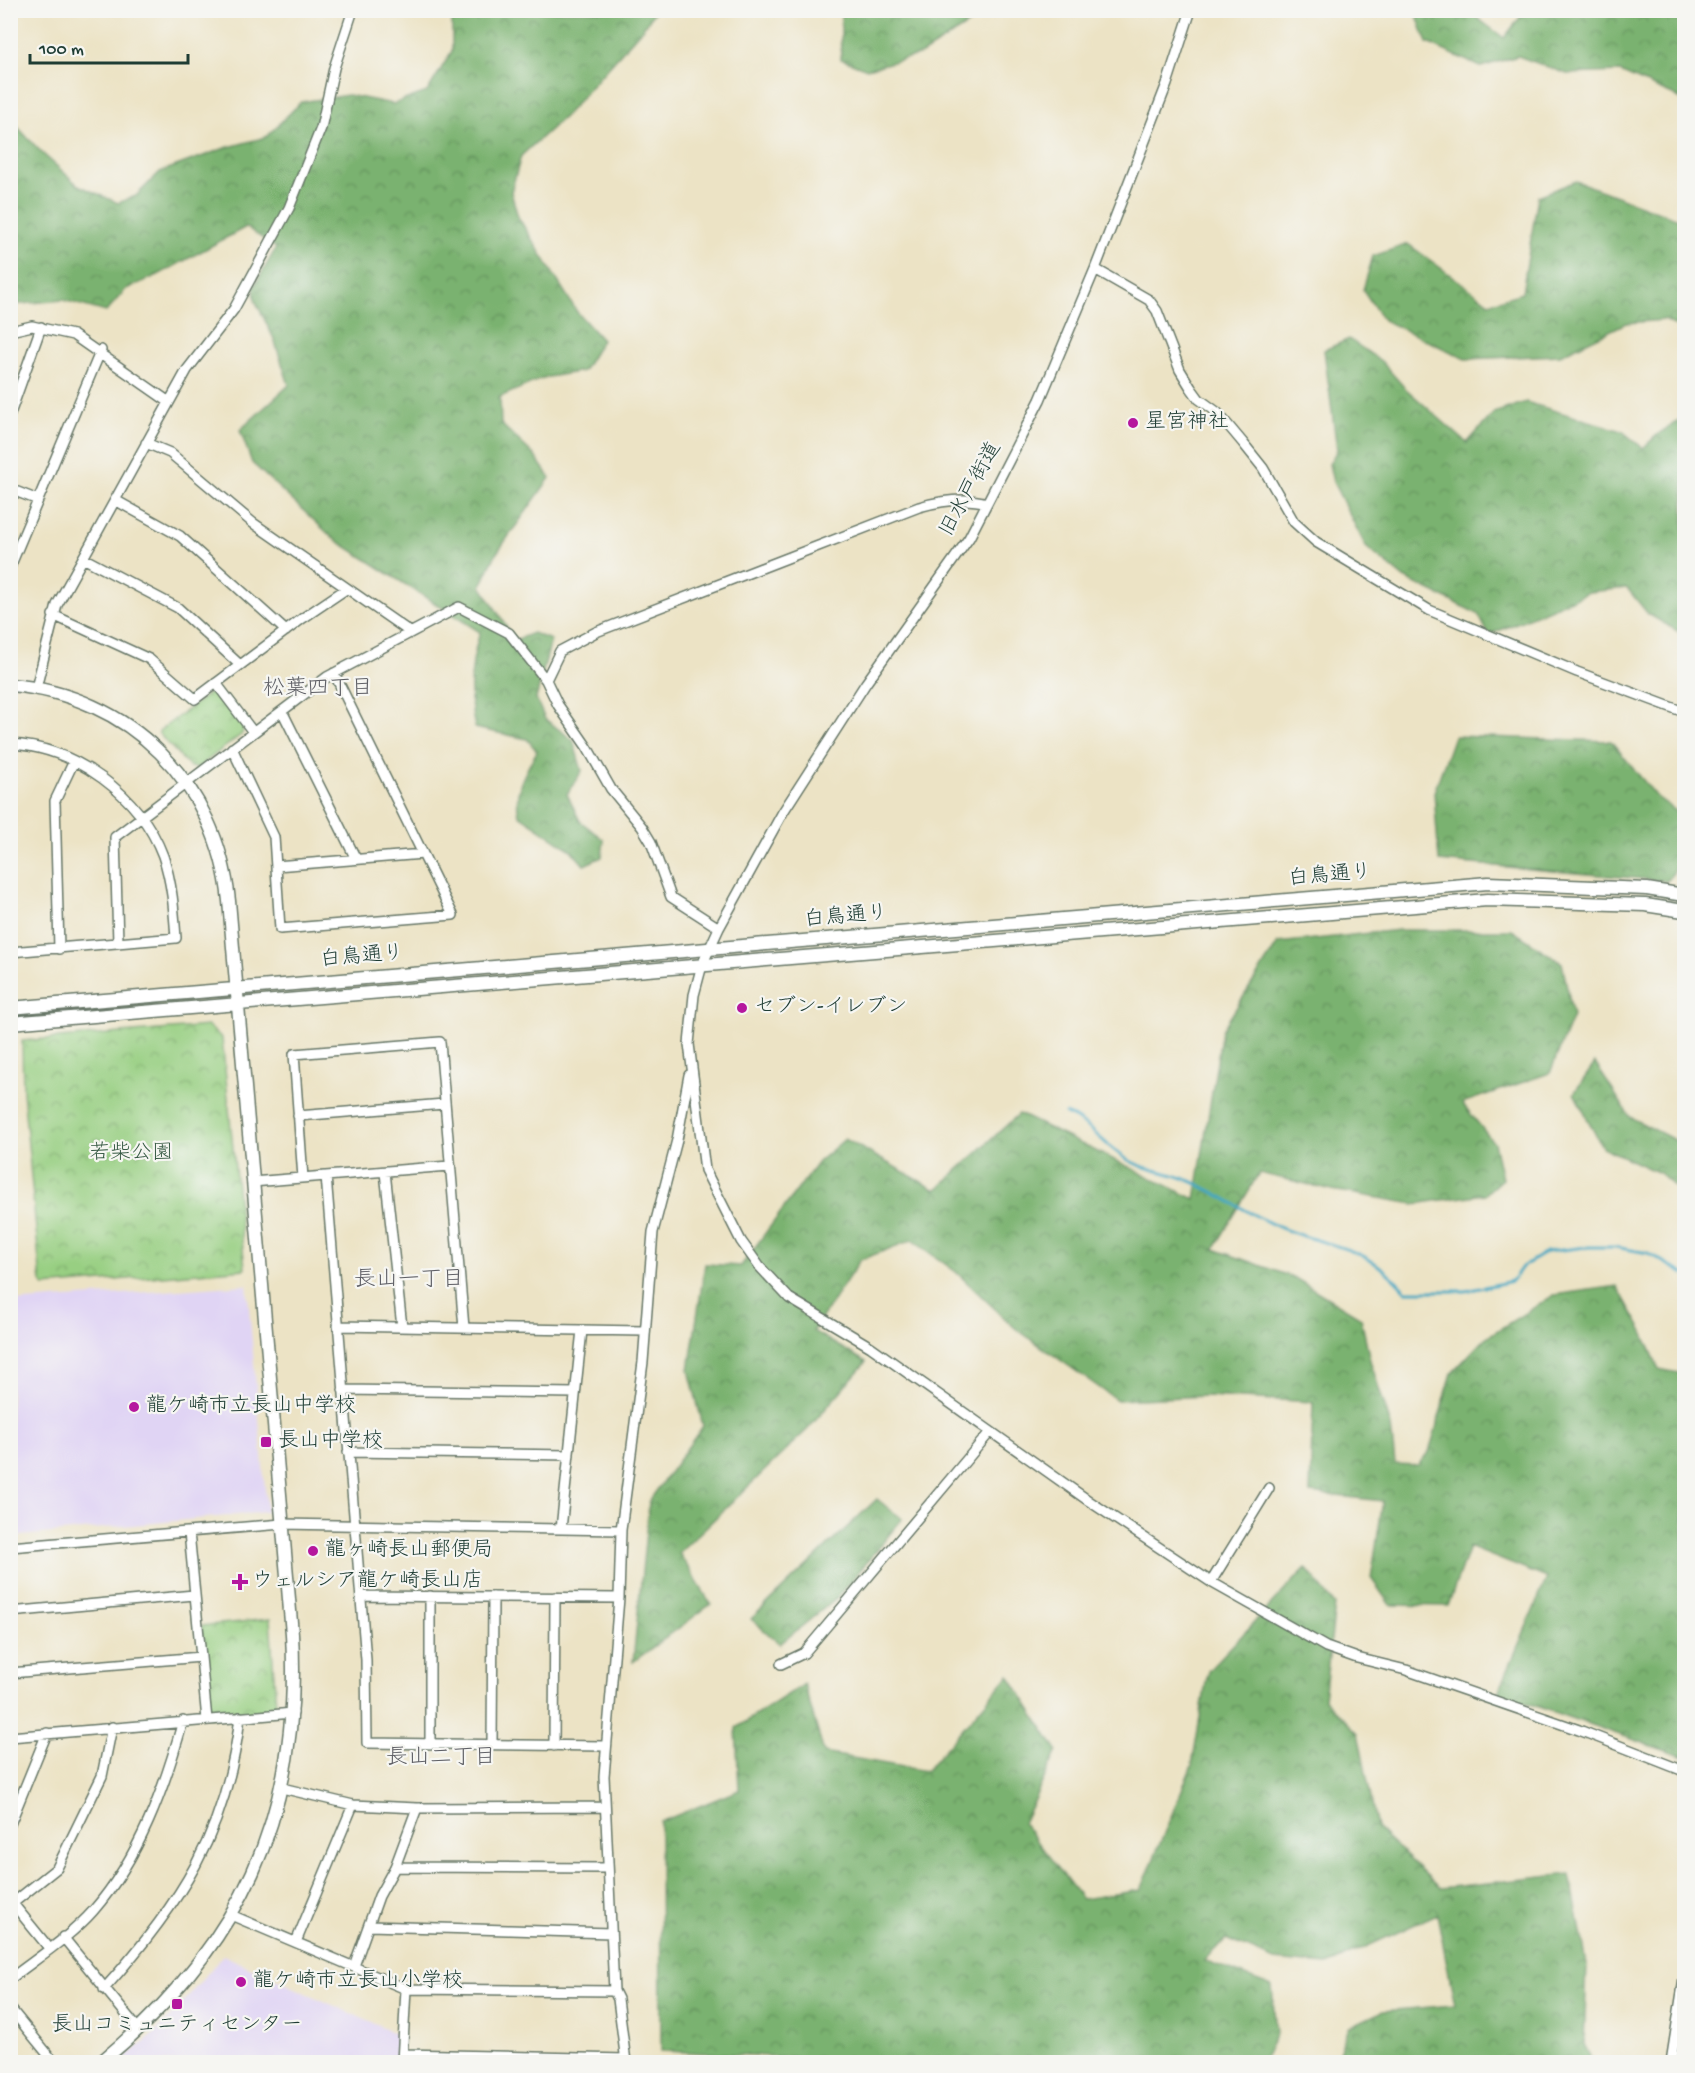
<svg xmlns="http://www.w3.org/2000/svg" width="1695" height="2073" viewBox="0 0 1695 2073" font-family="'Gochi Hand','Klee One',sans-serif">
<style>
.built{fill:#e0d4f4}
.forest{fill:url(#forest-crowns);stroke:#4c7852;stroke-width:1.5}
.park{fill:url(#park-crowns);stroke:#5c865b;stroke-width:1.5}
.lines{fill:none;stroke-linecap:round;stroke-linejoin:round}
.stream{stroke:#42a7c2;stroke-width:3}
.street-casing{stroke:#677767;stroke-width:12}
.secondary-casing{stroke:#677767;stroke-width:15}
.street{stroke:#fff;stroke-width:9}
.secondary{stroke:#fff;stroke-width:12}
.poi-dot{fill:#b5179e;stroke:#f6f6f2;stroke-width:2}
.labels{text-anchor:middle;dominant-baseline:central;stroke-width:4.5;stroke-linejoin:round;paint-order:stroke}
.poi-label{font-size:21px;fill:#1f3d34;stroke:#f6f6f2;text-anchor:start}
.street-label{font-size:21px;fill:#1f3d34;stroke:#f6f6f2}
.park-label{font-size:21px;fill:#375a44;stroke:#f6f6f2}
.neighbourhood-label{font-size:22px;fill:#606167;stroke:#f6f6f2}
</style>
<defs>
<pattern id="forest-crowns" width="20" height="18" patternUnits="userSpaceOnUse" patternTransform="scale(1.5)"><rect width="20" height="18" fill="#7ab270"/><path d="M2 6a3 3 0 1 1 6 0M12 15a3 3 0 1 1 6 0" fill="none" stroke="#63925d"/></pattern>
<pattern id="park-crowns" width="20" height="18" patternUnits="userSpaceOnUse" patternTransform="scale(1.5)"><rect width="20" height="18" fill="#98cf82"/><path d="M2 6a3 3 0 1 1 6 0M12 15a3 3 0 1 1 6 0" fill="none" stroke="#7ba96b"/></pattern>
</defs>
<rect width="100%" height="100%" fill="#f6f6f2"/>
<filter id="ink" filterUnits="userSpaceOnUse"><feTurbulence type="fractalNoise" baseFrequency=".0167" numOctaves="2"/><feDisplacementMap in="SourceGraphic" scale="12" xChannelSelector="R" yChannelSelector="G"/><feConvolveMatrix kernelMatrix="1 2 1 2 8 2 1 2 1" color-interpolation-filters="sRGB"/></filter>
<filter id="wash" filterUnits="userSpaceOnUse"><feTurbulence type="fractalNoise" baseFrequency=".008" numOctaves="4" result="noise"/><feDisplacementMap in="SourceGraphic" scale="24" xChannelSelector="R" yChannelSelector="G"/><feGaussianBlur stdDeviation="1.35" result="paint"/><feColorMatrix in="noise" values="0 0 0 0 0 0 0 0 0 0 0 0 0 0 0 0 0 1.4 0 .05"/><feComposite in="paint" operator="in"/></filter>
<g filter="url(#wash)">
<rect width="100%" height="100%" fill="#ece3c5"/>
<path class="built" d="M247 1285 267 1512 11 1537V1302Z
M223 1955 396 2034V2062H119L150 2038 177 2010Z"/>
<path class="forest" d="M452 11H655L643 28 566 115 521 156 511 192 518 217 577 312 602 340 583 371 543 378 500 397 501 424 534 455 550 478 496 554 481 586 515 640 533 633 551 640 536 699 545 719 573 740 582 771 567 794 580 821 604 840 602 857 584 865 571 850 519 815C513 790 525 773 537 751L527 739 475 728C468 696 470 663 480 632L334 539 252 463 240 430 289 385 274 339 255 300 254 287 276 248 246 227 158 275 126 289 106 312 63 300 11 305 10 119 42 153 78 185 118 203 136 196 160 172 225 148 266 137 301 102 348 95 393 104 427 92 452 51Z
M841 11V10L989 11 922 54 867 69 841 59Z
M1415 11H1468L1504 38 1525 11H1684V100L1620 72 1567 74 1518 56 1481 67 1427 43Z
M1576 181 1684 221V331L1665 320 1626 323 1560 355 1466 359 1383 320 1363 290 1373 256 1408 244 1489 303 1522 293 1538 196Z
M1349 339 1381 361 1405 388 1467 443 1494 413 1526 402 1622 431 1643 448 1658 434 1684 417V635L1648 614 1627 588 1589 592 1489 635 1478 614 1404 578 1366 547 1333 482 1329 464 1337 450 1324 350Z
M1454 736 1611 741 1657 797 1684 817V858L1667 881 1439 861 1434 792Z
M1399 930H1512L1562 963 1573 1016 1550 1073 1462 1103 1494 1143 1502 1179 1485 1194 1414 1204 1332 1190 1259 1173 1214 1249 1295 1278 1361 1318 1370 1360 1391 1426 1395 1464 1418 1465 1429 1452 1452 1373 1485 1338 1554 1295 1617 1286 1643 1332 1659 1369 1684 1374V1757L1498 1693 1547 1578 1469 1547 1448 1606 1390 1605 1371 1578 1383 1501 1310 1493 1313 1402 1207 1396 1117 1400 1015 1328 956 1272 912 1240 860 1260 813 1331 866 1362 808 1429 679 1553 711 1604 633 1662 649 1501 703 1426 689 1370 705 1264 741 1266 818 1162 845 1139 936 1190 1019 1114 1195 1199 1222 1030 1278 943Z
M1595 1063 1630 1117 1684 1145V1195L1659 1173 1602 1147 1574 1093Z
M877 1499 902 1519 839 1596 780 1644 751 1619Z
M1306 1568 1335 1605 1324 1699 1358 1733 1377 1828 1440 1888 1570 1874 1587 1964 1584 2044 1593 2062H1335L1349 2027 1383 2011 1455 2005 1437 1914 1327 1965 1274 1960 1226 1939 1204 1960 1272 1986 1276 2034 1262 2062H833L832 2059 661 2051 660 1822 739 1790 736 1728 804 1684 824 1753 926 1771 1009 1675 1057 1751 1023 1823 1082 1899 1141 1890 1192 1765 1208 1671Z"/>
<path class="park" d="M212 691 218 692 244 727 242 734 197 768 190 767 159 734V731Z
M208 1026 222 1038 245 1269 44 1286 41 1282 23 1092 22 1041Z
M270 1619 276 1705 272 1711 209 1717 201 1626Z"/>
<g class="lines">
<path class="stream" d="M1066 1114C1092 1124 1106 1149 1132 1162 1149 1171 1170 1172 1188 1180 1222 1194 1252 1217 1286 1230 1339 1250 1364 1244 1406 1291H1466L1512 1281 1522 1267 1546 1252 1586 1247H1615L1648 1253 1684 1274"/>
</g>
</g>
<g filter="url(#ink)">
<g class="lines">
<g class="street-casing">
<path id="street" d="M1191 10 1167 84 1095 269 1040 400 987 503 969 538 866 683 783 812 719 928 702 965 694 995 689 1044 705 1170 741 1241 759 1266 789 1298 871 1347 1089 1501 1211 1582 1326 1647 1357 1658 1406 1670 1579 1730 1684 1771
M1095 269 1149 300 1157 311 1180 370 1191 388 1199 399 1217 412 1243 443 1263 468 1294 522 1316 542 1429 610 1577 672 1684 712
M10 331 32 326 73 335 169 402
M10 414 41 327
M146 443 170 453 253 523 410 632
M10 489 38 500
M115 500 180 536 286 631
M83 558 178 608 240 665
M10 567 101 350
M53 615 149 659 195 699 303 618 346 589
M216 683 253 732
M36 688 57 605 187 370 234 309 289 208 321 128 334 68 353 10
M282 711 356 859
M10 744C75 747 140 795 163 856 172 882 174 910 176 938L10 952
M232 748 274 837 280 929 453 915 334 673
M276 866 423 854
M719 928 671 897 651 842 642 827 611 789 587 747 558 705 546 680 560 651 596 632 919 507C940 501 965 497 987 503
M118 943 115 837 327 677 459 607 509 633 546 680
M59 949 55 801 74 761
M298 1116 444 1104
M385 1172 402 1327
M326 1176 366 1660 367 1743 604 1746
M303 1178 294 1054 440 1042 464 1328
M252 1182 449 1166
M338 1326 644 1331
M343 1390 575 1393
M348 1452 569 1455
M561 1529 582 1330
M189 1532 207 1720
M10 1547 282 1524 621 1530
M1211 1582 1269 1488
M361 1596 619 1598
M430 1596V1744
M10 1612 194 1595
M781 1664 804 1653 990 1432
M10 1673 201 1657
M10 1737 293 1713
M492 1745 493 1597
M554 1746 555 1597
M282 1788 353 1805 417 1808 604 1807
M10 1824 47 1733
M395 1867 607 1868
M10 1900 49 1948
M13 1903 57 1868 102 1776 112 1727
M231 1915 406 1989 402 2062
M369 1926 611 1933
M63 1937 139 2030
M296 1942 353 1805
M354 1966 379 1896 395 1867 417 1808
M10 1979C37 1958 70 1937 93 1911 140 1857 164 1789 183 1721
M104 1989C180 1905 227 1833 240 1717
M406 1989 614 1991
M10 2008 54 2062
M403 2054 626 2059
M10 2061 12 2062
M626 2062 618 1999 614 1991 604 1776 619 1598 621 1530 643 1362 653 1232 677 1140 689 1075
M1671 2062 1684 1979"/>
</g>
<g class="secondary-casing">
<path id="secondary" d="M10 685C130 695 217 783 229 901L292 1634C302 1816 240 1947 101 2062
M10 1008 1488 883 1647 889 1684 895
M10 1023 1487 900 1645 905 1684 911"/>
</g>
<use href="#street" class="street"/>
<use href="#secondary" class="secondary"/>
</g>
</g>
<g class="poi-dot">
<circle cx="1133" cy="423" r="6"/>
<circle cx="742" cy="1008" r="6"/>
<circle cx="134" cy="1407" r="6"/>
<rect x="260" y="1436" width="12" height="12" rx="3"/>
<circle cx="313" cy="1551" r="6"/>
<path d="M237 1573h6v6h6v6h-6v6h-6v-6h-6v-6h6z"/>
<circle cx="241" cy="1982" r="6"/>
<rect x="171" y="1998" width="12" height="12" rx="3"/>
</g>
<g class="labels">
<g class="poi-label">
<text x="1145" y="423">星宮神社</text>
<text x="754" y="1008">セブン-イレブン</text>
<text x="146" y="1407">龍ケ崎市立長山中学校</text>
<text x="278" y="1442">長山中学校</text>
<text x="325" y="1551">龍ヶ崎長山郵便局</text>
<text x="252" y="1582">ウェルシア龍ケ崎長山店</text>
<text x="253" y="1982">龍ケ崎市立長山小学校</text>
<text x="177" y="2026" text-anchor="middle">長山コミュニティセンター</text>
</g>
<g class="street-label">
<text transform="translate(972 490) rotate(-61)">旧水戸街道</text>
<text transform="translate(1330 877) rotate(-5)">白鳥通り</text>
<text transform="translate(846 918) rotate(-5)">白鳥通り</text>
<text transform="translate(362 958) rotate(-5)">白鳥通り</text>
</g>
<g class="park-label">
<text x="131" y="1154">若柴公園</text>
</g>
<g class="neighbourhood-label">
<text x="318" y="690">松葉四丁目</text>
<text x="409" y="1281">長山一丁目</text>
<text x="441" y="1759">長山二丁目</text>
</g>
</g>
<rect width="1695" height="2073" fill="none" stroke="#f6f6f2" stroke-width="36"/>
<path d="M30 54v9h158v-9" fill="none" stroke="#1f3d34" stroke-width="3"/>
<text x="39" y="54" font-size="18" fill="#1f3d34" stroke="#f6f6f2" stroke-width="4.5" paint-order="stroke">100 m</text>
</svg>
